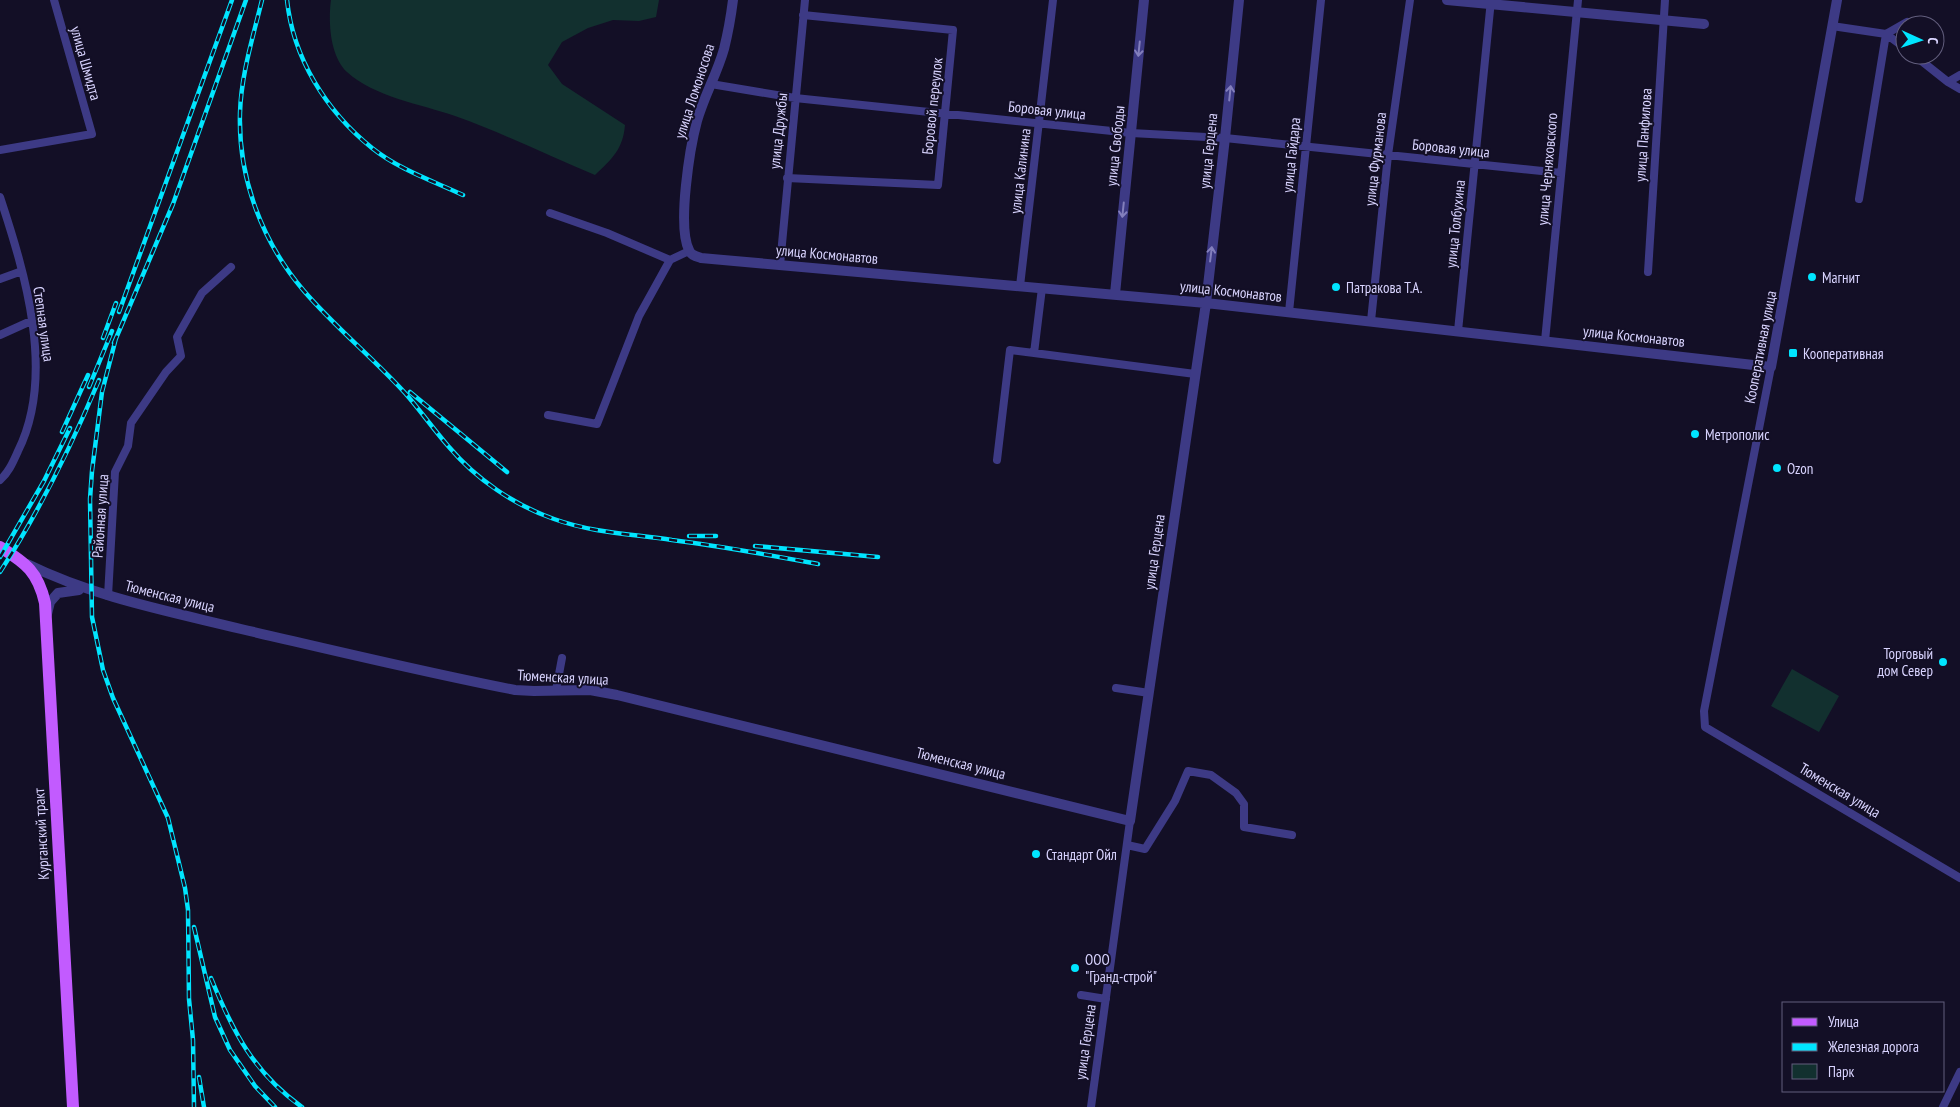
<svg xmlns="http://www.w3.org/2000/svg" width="1960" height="1107" viewBox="0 0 1960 1107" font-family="'PT Sans Narrow',sans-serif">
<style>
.green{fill:#12302f}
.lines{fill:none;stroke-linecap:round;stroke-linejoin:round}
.minor{stroke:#3d3a85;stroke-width:8}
.tertiary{stroke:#3d3a85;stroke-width:10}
.primary{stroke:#c25bff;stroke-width:12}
.rail-casing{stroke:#00e5ff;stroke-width:4.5}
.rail{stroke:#130f26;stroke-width:2.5;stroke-dasharray:8;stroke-linecap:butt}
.oneway{stroke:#837fbc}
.poi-dot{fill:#00e5ff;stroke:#130f26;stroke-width:2}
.labels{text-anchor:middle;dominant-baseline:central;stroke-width:4;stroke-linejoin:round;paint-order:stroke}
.street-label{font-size:15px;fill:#d9d4ff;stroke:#130f26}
.poi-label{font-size:15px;fill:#d9d4ff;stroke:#130f26;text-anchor:start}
</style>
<rect width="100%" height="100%" fill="#130f26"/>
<path class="green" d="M331 0H659L656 17 639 21 613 20 588 28 562 42 548 65 562 84 625 125C623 149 612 159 595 175 549 156 503 133 455 116 421 104 374 97 347 72 330 56 328 22 331 0Z
M1792 669 1839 696 1819 732 1771 706Z"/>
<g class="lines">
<path class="minor" d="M1832 26 1886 34 1907 22
M1914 55 1948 82 1960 75
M1948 82 1960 89
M711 84 795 98 1131 133 1225 138 1561 173
M0 150 92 134 54 0
M787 178 938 185 953 30 803 15
M0 197C25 273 56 375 18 451 13 462 9 472 0 480
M1859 199 1886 34 1905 48
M550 213 607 233 670 260 689 251
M780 265 805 0
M1648 272 1665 0
M0 279 22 271
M1020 286 1053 0
M1042 288 1034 353 1195 374
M1289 312 1321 0
M1371 321 1388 155 1410 0
M1458 331 1491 0
M0 335 31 321
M1545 341 1578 0
M1771 367 1704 711 1705 727 1960 878
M548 415 597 424 639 316 670 260
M997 460 1010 350 1034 353
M108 596 115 472 128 446 131 423 166 372 181 356 177 337 202 293 231 267
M1116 688 1149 693
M556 690 562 658
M1127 845 1145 849 1175 801 1188 771 1211 775 1236 793 1244 804V827L1292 835
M1081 995 1106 999
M1091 1107 1130 821
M1943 1107 1960 1072"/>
<path class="tertiary" d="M733 0C731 16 728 33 724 49 717 74 704 96 697 121 690 147 677 226 689 250 691 255 695 256 701 258L1206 303 1771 367 1837 0
M1447 0 1704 24
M1115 294 1144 0
M27 564C94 597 168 611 241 629 332 650 423 672 515 690L534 691 590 690 617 695 1130 821 1206 303 1225 138 1239 0
M47 614 50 602 58 593 79 590"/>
<path class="primary" d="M0 547C26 563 38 572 45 603L73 1107"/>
<g class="rail-casing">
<path id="rail" d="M262 0C253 37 241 75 240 113 238 178 262 242 304 291 335 327 373 358 405 393 420 410 434 430 449 447 476 479 514 505 554 519 593 533 632 534 672 540 721 546 769 555 818 564
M287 0C293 58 326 111 372 148 398 169 433 181 463 195
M119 312 232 0
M103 338 116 303
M116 338 102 392 92 471 90 499 92 617 103 670 113 698 168 818 185 888 188 910 189 999 193 1040 194 1107
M114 343 173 204 246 0
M89 387 112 331
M410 392 507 472
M62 432 88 375
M689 536H716
M755 546 878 557
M0 557 44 481 70 428
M0 572C39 512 71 447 99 380
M194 927 215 1017 230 1050 255 1086 275 1107
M211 978C233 1032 254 1073 302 1107
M199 1077 204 1107"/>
</g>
<use href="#rail" class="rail"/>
</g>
<defs><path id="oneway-shaft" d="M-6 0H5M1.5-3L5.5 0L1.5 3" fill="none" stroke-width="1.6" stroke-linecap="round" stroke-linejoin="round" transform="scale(1.25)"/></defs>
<g class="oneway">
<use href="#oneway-shaft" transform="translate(1139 49) rotate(96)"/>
<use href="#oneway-shaft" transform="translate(1230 93) rotate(-84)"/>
<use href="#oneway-shaft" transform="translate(1123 210) rotate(96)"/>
<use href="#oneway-shaft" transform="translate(1211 254) rotate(-83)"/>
</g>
<g class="poi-dot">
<circle cx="1812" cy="277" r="5"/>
<circle cx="1336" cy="287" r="5"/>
<rect x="1788" y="348" width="10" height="10" rx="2.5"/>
<circle cx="1695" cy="434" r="5"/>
<circle cx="1777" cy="468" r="5"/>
<circle cx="1943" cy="662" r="5"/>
<circle cx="1036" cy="854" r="5"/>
<circle cx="1075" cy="968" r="5"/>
</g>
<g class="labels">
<g class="street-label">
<text transform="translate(86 63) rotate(74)">улица Шмидта</text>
<text transform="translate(694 91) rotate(-72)">улица Ломоносова</text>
<text transform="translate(932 106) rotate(-84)">Боровой переулок</text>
<text transform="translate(1047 110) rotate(6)">Боровая улица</text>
<text transform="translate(778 131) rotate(-84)">улица Дружбы</text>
<text transform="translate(1643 135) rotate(-86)">улица Панфилова</text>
<text transform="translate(1115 146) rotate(-84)">улица Свободы</text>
<text transform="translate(1451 148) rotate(6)">Боровая улица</text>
<text transform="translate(1208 151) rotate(-84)">улица Герцена</text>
<text transform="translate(1291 155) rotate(-84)">улица Гайдара</text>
<text transform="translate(1375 159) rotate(-83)">улица Фурманова</text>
<text transform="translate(1547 169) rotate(-85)">улица Черняховского</text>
<text transform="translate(1020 171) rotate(-83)">улица Калинина</text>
<text transform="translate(1455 224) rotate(-84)">улица Толбухина</text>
<text transform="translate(827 254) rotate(5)">улица Космонавтов</text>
<text transform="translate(1231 291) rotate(6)">улица Космонавтов</text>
<text transform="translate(44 324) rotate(82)">Степная улица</text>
<text transform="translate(1634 336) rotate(6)">улица Космонавтов</text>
<text transform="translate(1760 347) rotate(-79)">Кооперативная улица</text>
<text transform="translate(100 516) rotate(-86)">Районная улица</text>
<text transform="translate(1154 552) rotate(-82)">улица Герцена</text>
<text transform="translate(170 596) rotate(14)">Тюменская улица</text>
<text transform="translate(563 677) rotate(3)">Тюменская улица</text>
<text transform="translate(961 763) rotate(14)">Тюменская улица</text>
<text transform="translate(1840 790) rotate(31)">Тюменская улица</text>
<text transform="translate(41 834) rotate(-93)">Курганский тракт</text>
<text transform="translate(1085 1042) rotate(-82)">улица Герцена</text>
</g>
<g class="poi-label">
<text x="1822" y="277">Магнит</text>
<text x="1346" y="287">Патракова Т.А.</text>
<text x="1803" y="353">Кооперативная</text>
<text x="1705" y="434">Метрополис</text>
<text x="1787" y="468">Ozon</text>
<text x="1933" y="653" text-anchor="end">Торговый<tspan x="1933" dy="17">дом Север</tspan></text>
<text x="1046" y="854">Стандарт Ойл</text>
<text x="1085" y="959">ООО<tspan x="1085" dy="17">"Гранд-строй"</tspan></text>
</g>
</g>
<rect x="1782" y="1002" width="162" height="90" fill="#130f26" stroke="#625e7d"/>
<rect x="1792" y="1018" width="25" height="8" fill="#c25bff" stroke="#625e7d"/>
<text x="1828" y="1027" font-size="15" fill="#d9d4ff">Улица</text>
<rect x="1792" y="1043" width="25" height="8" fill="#00e5ff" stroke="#625e7d"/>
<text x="1828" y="1052" font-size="15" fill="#d9d4ff">Железная дорога</text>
<rect x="1792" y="1064" width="25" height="15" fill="#12302f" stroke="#625e7d"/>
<text x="1828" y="1077" font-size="15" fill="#d9d4ff">Парк</text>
<g transform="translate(1920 40) rotate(93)"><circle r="24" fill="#130f26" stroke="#625e7d"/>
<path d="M0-4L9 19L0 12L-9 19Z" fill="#00e5ff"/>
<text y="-8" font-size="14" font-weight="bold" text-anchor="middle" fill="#d9d4ff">С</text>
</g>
</svg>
